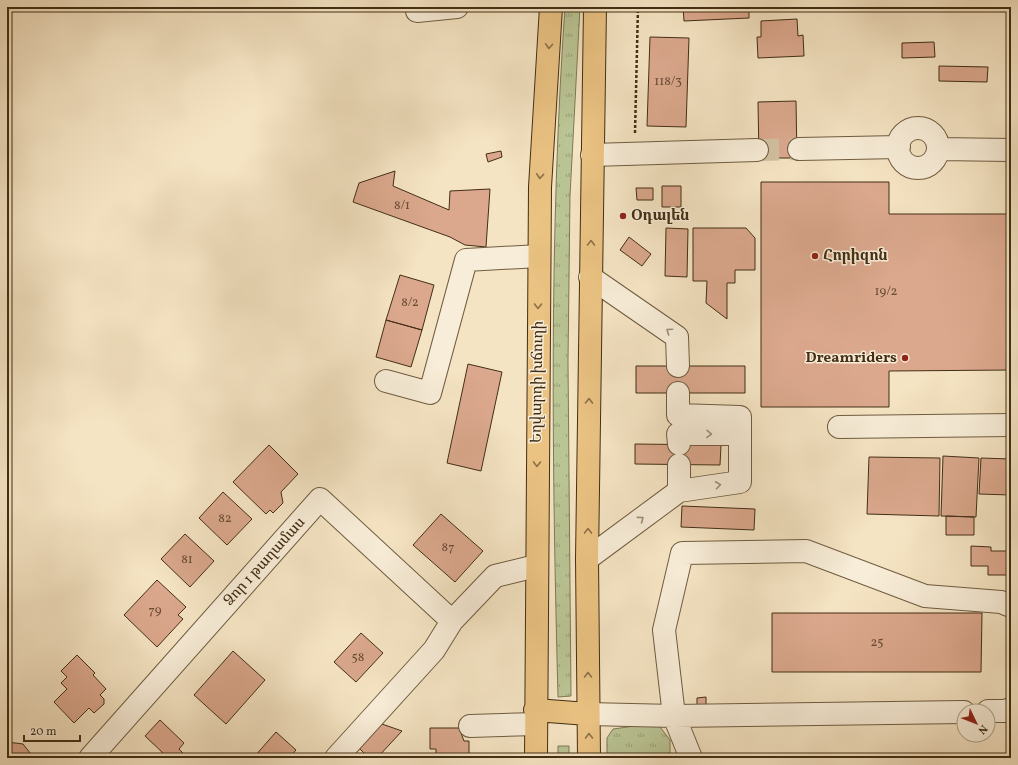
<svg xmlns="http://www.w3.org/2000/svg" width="1018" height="765" viewBox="0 0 1018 765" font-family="Vollkorn,'Noto Serif Armenian',serif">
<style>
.grass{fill:url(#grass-tufts);stroke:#7e7a55}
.building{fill:#dba88d;stroke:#422e15}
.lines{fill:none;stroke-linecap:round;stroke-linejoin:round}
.minor-tunnel{stroke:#d1c0a0;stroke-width:22;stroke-dasharray:22 11;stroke-linecap:butt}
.minor-casing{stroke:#6f5c40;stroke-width:24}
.major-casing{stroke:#422e15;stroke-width:24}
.path{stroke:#422e15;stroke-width:2.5;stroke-dasharray:3 2;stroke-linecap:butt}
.minor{stroke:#f8edd8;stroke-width:22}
.major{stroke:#eac282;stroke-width:22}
.oneway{stroke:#8e7146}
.oneway2{stroke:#9d8e76}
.poi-dot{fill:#8f2418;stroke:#f8edd8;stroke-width:1.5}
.labels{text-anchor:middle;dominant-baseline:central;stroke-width:3;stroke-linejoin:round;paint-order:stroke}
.number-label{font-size:13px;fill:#684c33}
.poi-label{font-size:15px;font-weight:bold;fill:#422e15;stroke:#f8edd8;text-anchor:start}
.street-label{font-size:15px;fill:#422e15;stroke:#f8edd8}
</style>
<defs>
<pattern id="grass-tufts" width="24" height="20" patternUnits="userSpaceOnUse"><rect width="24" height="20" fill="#bac595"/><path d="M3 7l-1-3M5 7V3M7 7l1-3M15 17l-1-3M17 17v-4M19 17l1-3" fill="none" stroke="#99a078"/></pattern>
</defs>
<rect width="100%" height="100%" fill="#f5e4c3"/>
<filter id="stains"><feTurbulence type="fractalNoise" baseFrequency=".005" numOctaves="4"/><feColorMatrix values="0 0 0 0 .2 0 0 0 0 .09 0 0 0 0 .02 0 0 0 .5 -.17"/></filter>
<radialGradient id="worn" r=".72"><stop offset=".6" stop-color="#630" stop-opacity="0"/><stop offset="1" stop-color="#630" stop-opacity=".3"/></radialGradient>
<path class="grass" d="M565 7H580L570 196 568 361 571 696 558 697C552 467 549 237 565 7Z
M657 723 670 740V758H607V738L613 729Z
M569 746V758H558V746Z"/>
<path class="building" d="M683 7H749V18L684 21Z
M797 19 798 36 803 35 804 56 758 58 757 37H761V21Z
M650 37 689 38 686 127 647 126Z
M934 42 935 57 902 58V43Z
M939 66 988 67 987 82 939 81Z
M796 101 797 158H759L758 102Z
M501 151 502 157 488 162 486 154Z
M395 171 393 186 449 210 450 191 490 189 486 247 465 245 450 237 353 202 359 183Z
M761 182H889V214H1011V370L889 371V407H761Z
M662 186H681V207H662Z
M636 188H653V200H637Z
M666 228 688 229 687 277 665 276Z
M693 228H746L755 238V270H735V283H727V319L706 303 707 281H693Z
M629 237 651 254 642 266 620 250Z
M400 275 434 285 422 330 386 320Z
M386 320 422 330 411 367 376 357Z
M468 364 502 372 481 471 447 463Z
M636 366H745V393H636Z
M635 444 721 445 720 465 635 464Z
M269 445 298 474 281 492 283 503 273 513 270 510 266 514 233 482Z
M943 456 979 458 976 517 941 516Z
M869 457 940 458 939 516 867 514Z
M981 458 1011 459V495L979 494Z
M223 492 252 519 227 545 199 518Z
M682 506 755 509 754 530 681 527Z
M441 514 483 551 455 582 413 545Z
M946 516 974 517V535H946Z
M185 534 214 561 190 587 161 559Z
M971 546 991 547V551H1011V575H988V566H971Z
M157 580 186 607 178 615 183 619 157 647 124 615Z
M772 613H982L981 672H772Z
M361 633 383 653 356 682 334 662Z
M233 651 265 680 226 724 194 695Z
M77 655 95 673 93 675 106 689 100 695 104 699V704L94 713 89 708 74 723 54 702 67 689 61 683 67 677 61 671Z
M706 697V706L697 707V698Z
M160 720 184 743 179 749 188 758H160L164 754 145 736Z
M379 723 402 731 377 758H369L359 748Z
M430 728H459L464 741H469V758H436V749H430Z
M276 732 296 750 289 758H256L254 757Z
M7 742 23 744 34 758H7Z"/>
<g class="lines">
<path class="minor-tunnel" d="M757 150 799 149"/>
<g class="minor-casing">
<path id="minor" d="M417 11 457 7
M898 148a20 20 0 1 1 40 0a20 20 0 1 1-40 0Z
M799 149 899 147
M938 149 1011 150
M592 155 757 150
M590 277 677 337 678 366
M386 381 430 393 466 260 539 256
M678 393V415L740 417V482L679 491
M839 427 1011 425
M679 444 678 434H740
M587 559 679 491V465
M988 711H1005L1011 709
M588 714 674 716 964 712
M470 726 536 724
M90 758 320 499 452 621
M336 758 434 650 452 621 495 576 536 566
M691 758 674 716 664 630 682 553 806 551 925 596 1001 602 1011 606"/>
</g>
<g class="major-casing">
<path id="major" d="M535 710 588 714
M536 758 540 187 551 7
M589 758 587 559 595 7"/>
</g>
<path class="path" d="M635 133 638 7"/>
<use href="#minor" class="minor"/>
<use href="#major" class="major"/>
</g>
<defs><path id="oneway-chevron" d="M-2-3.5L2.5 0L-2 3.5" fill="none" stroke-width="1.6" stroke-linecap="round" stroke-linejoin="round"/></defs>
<g class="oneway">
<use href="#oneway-chevron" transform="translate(549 46) rotate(94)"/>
<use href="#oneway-chevron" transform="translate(540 176) rotate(94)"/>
<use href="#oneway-chevron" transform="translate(591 243) rotate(-89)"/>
<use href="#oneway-chevron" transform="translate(538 306) rotate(91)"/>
<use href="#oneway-chevron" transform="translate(589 401) rotate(-89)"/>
<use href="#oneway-chevron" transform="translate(537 464) rotate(91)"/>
<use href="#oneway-chevron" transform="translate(588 531) rotate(-89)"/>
<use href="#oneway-chevron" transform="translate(588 675) rotate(-90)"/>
<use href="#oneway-chevron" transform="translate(589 736) rotate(-91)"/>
</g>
<g class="oneway2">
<use href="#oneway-chevron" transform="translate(669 331) rotate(-145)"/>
<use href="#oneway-chevron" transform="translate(709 434) rotate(1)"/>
<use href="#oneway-chevron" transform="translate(718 485) rotate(-8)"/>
<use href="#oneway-chevron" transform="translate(641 519) rotate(-37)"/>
</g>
<g class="poi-dot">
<circle cx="623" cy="216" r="4"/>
<circle cx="815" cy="256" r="4"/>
<circle cx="905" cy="358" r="4"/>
</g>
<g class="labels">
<g class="number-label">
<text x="668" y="82">118/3</text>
<text x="402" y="206">8/1</text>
<text x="886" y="292">19/2</text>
<text x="410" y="303">8/2</text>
<text x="225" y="519">82</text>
<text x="448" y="548">87</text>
<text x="187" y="560">81</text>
<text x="155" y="611">79</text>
<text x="877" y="643">25</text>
<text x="358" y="658">58</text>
</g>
<g class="poi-label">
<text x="631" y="216">Օդալեն</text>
<text x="823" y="256">Հորիզոն</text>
<text x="897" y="358" text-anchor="end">Dreamriders</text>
</g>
<g class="street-label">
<text transform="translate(538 382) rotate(-89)">Եղվարդի խճուղի</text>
<text transform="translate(265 562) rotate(-48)">Ձոր 1 թաղամաս</text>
</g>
</g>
<rect width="1018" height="765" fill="none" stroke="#f5e4c3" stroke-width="24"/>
<rect x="8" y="8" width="1002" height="749" fill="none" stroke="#422e15" stroke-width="2"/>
<rect x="12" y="12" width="994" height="741" fill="none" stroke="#422e15"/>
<g transform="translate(976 723) rotate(133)"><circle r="19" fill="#f8edd8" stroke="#afa18a"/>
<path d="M0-3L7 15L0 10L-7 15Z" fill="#8f2418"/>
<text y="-6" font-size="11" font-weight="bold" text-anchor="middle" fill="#422e15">N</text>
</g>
<path d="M24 735v6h56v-6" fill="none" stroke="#422e15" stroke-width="2"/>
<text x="30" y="735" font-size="12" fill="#422e15" stroke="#f8edd8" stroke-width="3" paint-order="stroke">20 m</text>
<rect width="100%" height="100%" filter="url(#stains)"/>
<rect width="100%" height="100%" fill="url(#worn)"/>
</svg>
